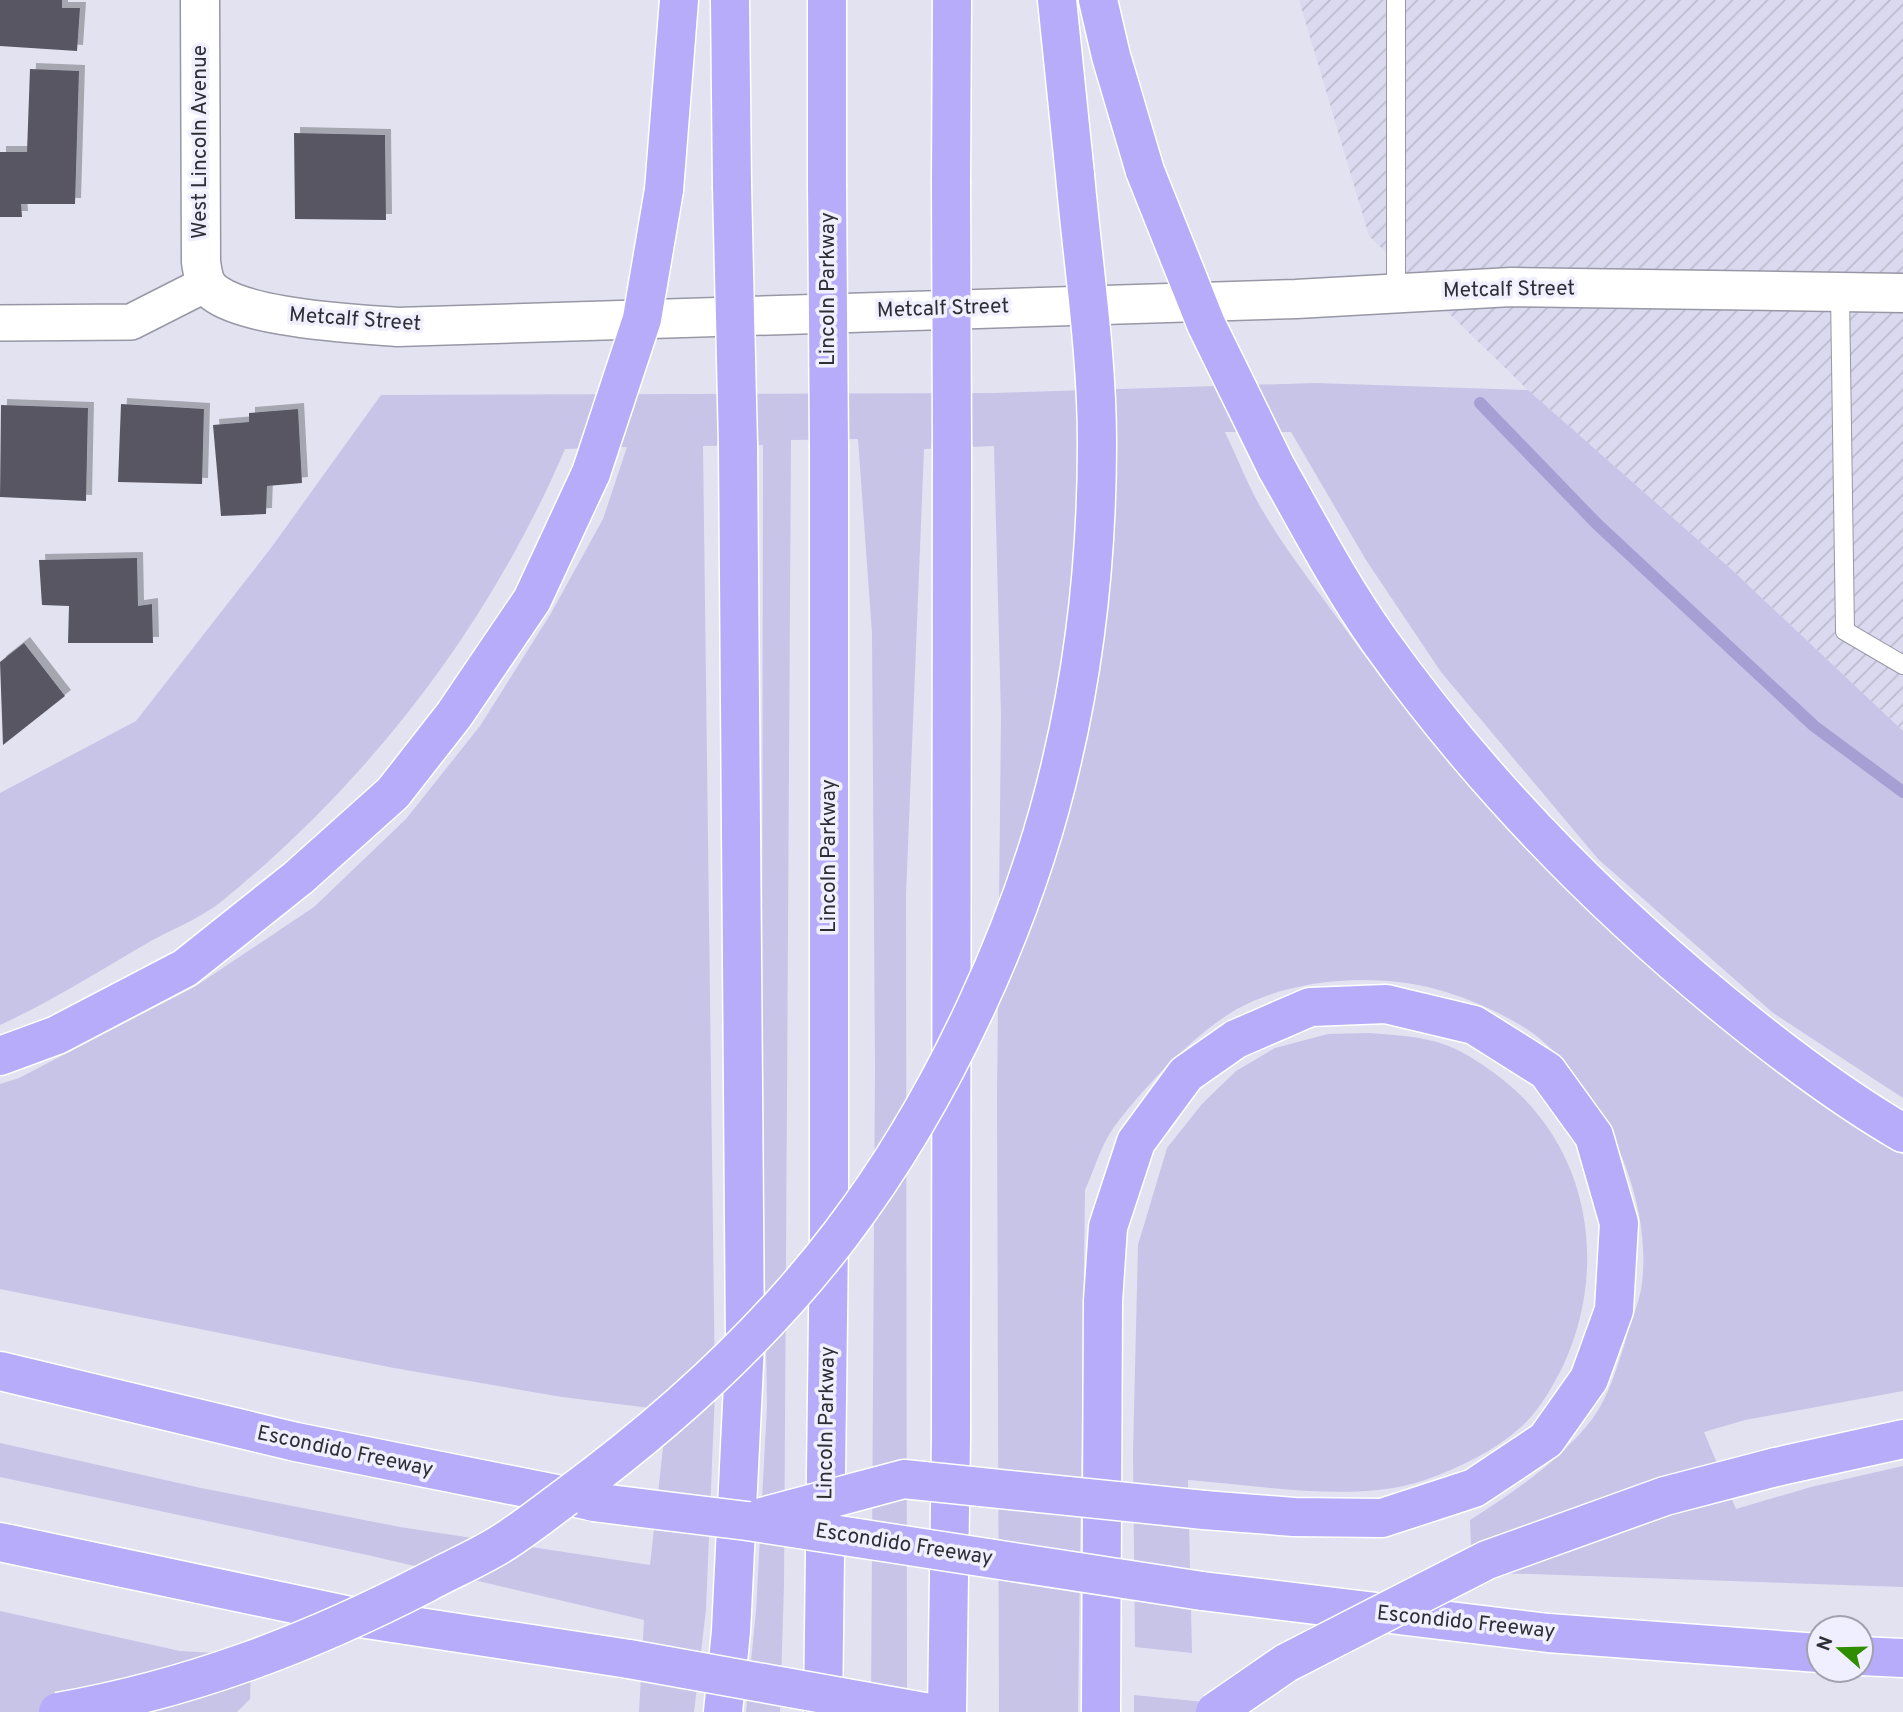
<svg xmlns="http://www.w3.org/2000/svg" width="1903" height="1712" viewBox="0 0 1903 1712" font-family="Overpass,sans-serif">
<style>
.industrial{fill:url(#industrial-furrows)}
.green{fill:#c7c4e7}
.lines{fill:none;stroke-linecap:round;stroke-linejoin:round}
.stream{stroke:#a59fd3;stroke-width:12}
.building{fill:#585764;filter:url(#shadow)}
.service-casing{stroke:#9897a5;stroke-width:20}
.minor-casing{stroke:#9897a5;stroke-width:38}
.tertiary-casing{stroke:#9897a5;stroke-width:41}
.motorway-casing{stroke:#fff;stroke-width:41}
.service{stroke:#fff;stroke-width:18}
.minor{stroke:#fff;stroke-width:35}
.tertiary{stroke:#fff;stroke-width:38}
.motorway{stroke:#b6acf9;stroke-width:38}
.motorway-bridge-casing{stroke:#fff;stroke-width:41;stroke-linecap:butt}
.motorway-bridge{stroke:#b6acf9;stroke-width:38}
.labels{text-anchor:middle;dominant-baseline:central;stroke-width:7;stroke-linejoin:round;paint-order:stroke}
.street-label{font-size:21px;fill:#2e2e34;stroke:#f0efff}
</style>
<defs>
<pattern id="industrial-furrows" width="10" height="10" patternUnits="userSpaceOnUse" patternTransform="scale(1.75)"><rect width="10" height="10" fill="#dbd9f0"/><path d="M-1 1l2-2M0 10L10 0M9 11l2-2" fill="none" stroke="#bcbbce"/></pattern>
<filter id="shadow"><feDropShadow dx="6" dy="-6" stdDeviation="0" flood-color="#0004"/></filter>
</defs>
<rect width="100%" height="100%" fill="#e3e2f1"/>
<path class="industrial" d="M1299 0H1903V731L1731 569 1528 390 1369 236Z"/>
<path class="green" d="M1315 383 1528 390 1731 569 1903 731V1098L1773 1013 1598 859 1441 672 1366 560 1291 432H1225C1236 455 1245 478 1256 499 1281 545 1316 588 1346 630 1469 803 1608 941 1776 1070 1816 1101 1861 1127 1903 1155V1391L1745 1420 1704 1432 1736 1509 1811 1487 1903 1466V1587L1500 1573 1471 1547 1470 1520C1514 1492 1561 1460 1593 1418 1609 1396 1618 1365 1626 1339 1630 1323 1638 1306 1641 1290 1655 1204 1607 1100 1545 1043 1522 1022 1478 1002 1449 993 1385 972 1297 976 1237 1009 1194 1034 1144 1087 1114 1127 1101 1145 1094 1170 1085 1190L1078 1712H999L997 1097 1001 715 994 446 924 449 906 895 907 1712H871L875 1068 872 633 858 439 791 440 784 1585 780 1712H746L756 1611 767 1407 762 1072 763 445 703 446 715 1391 706 1609 694 1712H639L644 1620 372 1556 0 1477V1443L201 1488 400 1527 650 1565 664 1439 650 1408 562 1397 394 1368 0 1289V1084L19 1078 196 986 314 907 406 819 480 726 550 615 603 519 627 447 565 449C490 624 370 781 222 901 200 919 169 930 144 945 96 973 50 1002 0 1025V793L136 721 271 548 381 395 994 393Z
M1370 1033C1393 1035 1420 1036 1443 1044 1464 1051 1485 1066 1502 1079 1590 1148 1609 1267 1563 1366 1553 1386 1539 1411 1521 1427 1494 1451 1459 1468 1425 1480 1356 1504 1259 1485 1188 1480L1192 1653 1135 1647 1133 1453 1138 1245 1167 1148 1202 1104 1236 1071 1275 1048 1328 1034Z
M0 1611 180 1651 234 1654 251 1663 250 1699 237 1712H0Z
M1134 1695 1204 1702V1712H1134Z"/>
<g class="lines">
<path class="stream" d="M1480 403 1597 524 1814 726 1903 792"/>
</g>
<path class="building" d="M0 0H62V8H80L77 51 0 46Z
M30 69 79 71 75 204H21L22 217H0V152H27Z
M294 133 385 135 386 220 295 219Z
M121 404 204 409 202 484 118 482Z
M1 405 88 408 86 501 0 497Z
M298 409 302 483 267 486 266 514 221 516 213 425 249 422V413Z
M137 558 138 606 152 604 153 643H68L69 606 42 605 39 560Z
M24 643 65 696 3 745 0 662Z"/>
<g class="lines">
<g class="service-casing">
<path id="service" d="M1396 294V0
M1840 294 1845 631 1903 665"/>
</g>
<g class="minor-casing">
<path id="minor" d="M0 323 131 322 206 284"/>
</g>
<g class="tertiary-casing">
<path id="tertiary" d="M200 0 201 262C202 268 203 277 206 283 223 318 359 324 397 327L1296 299 1511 287 1903 293"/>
</g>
<g class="motorway-casing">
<path id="motorway" d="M730 0 732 186
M827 0V185
M1057 0 1075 175
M1098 0 1111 56 1145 171
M951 181 952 0
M664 190 679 0
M1276 467C1309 525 1340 585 1379 640 1476 776 1594 898 1723 1004 1779 1050 1839 1096 1903 1133
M0 1056 57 1035 185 968 298 878 393 793 454 715 532 600 591 473
M0 1371 296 1442 591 1501
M1776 1467 1903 1439
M0 1542 360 1618 629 1659
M1202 1591 1548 1633 1819 1653
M1861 1656 1903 1658
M723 1712 731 1631 745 1344 738 445
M823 1712 829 1238V448
M947 1712 951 1439 952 448
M1101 1712 1103 1301 1108 1227 1136 1142 1186 1074 1236 1039 1310 1007 1386 1004 1474 1025 1547 1071 1594 1136 1619 1223 1614 1310 1589 1379 1546 1440 1474 1488 1382 1518 1294 1517 1204 1510"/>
</g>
<use href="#service" class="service"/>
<use href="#minor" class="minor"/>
<use href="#tertiary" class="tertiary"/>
<use href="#motorway" class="motorway"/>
<g class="motorway-bridge-casing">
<path id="motorway-bridge" d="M1145 171 1206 324 1276 467
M951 181 952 448
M827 185 829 448
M732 186 738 445
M591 473 642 319 664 190
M593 1502 747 1521 1202 1591
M762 1517 904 1479 1204 1510
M629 1659 924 1712
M58 1712C189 1689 308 1644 426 1583 450 1570 476 1559 499 1545 522 1531 544 1513 566 1497 668 1422 765 1334 841 1234 942 1101 1025 922 1062 760 1086 658 1097 548 1097 443 1097 354 1083 264 1075 175
M1215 1712 1286 1663 1487 1560 1665 1496 1776 1467"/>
</g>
<use href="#motorway-bridge" class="motorway-bridge"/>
</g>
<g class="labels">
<g class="street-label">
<text transform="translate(200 142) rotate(-90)">West Lincoln Avenue</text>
<text transform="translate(828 289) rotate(-90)">Lincoln Parkway</text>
<text transform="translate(1509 290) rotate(-1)">Metcalf Street</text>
<text transform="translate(943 309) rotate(-2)">Metcalf Street</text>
<text transform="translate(355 320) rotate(4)">Metcalf Street</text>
<text transform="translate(829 856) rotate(-90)">Lincoln Parkway</text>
<text transform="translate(827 1423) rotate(-89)">Lincoln Parkway</text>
<text transform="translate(345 1452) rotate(12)">Escondido Freeway</text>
<text transform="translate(904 1545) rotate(9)">Escondido Freeway</text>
<text transform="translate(1466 1623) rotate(6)">Escondido Freeway</text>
</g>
</g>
<g transform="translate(1840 1649) rotate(290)"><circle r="33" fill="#f0efff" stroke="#a2a2ae" stroke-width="2"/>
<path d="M0-5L12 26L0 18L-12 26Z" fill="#2f8d00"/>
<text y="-10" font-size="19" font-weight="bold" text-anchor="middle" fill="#2e2e34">N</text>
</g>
</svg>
